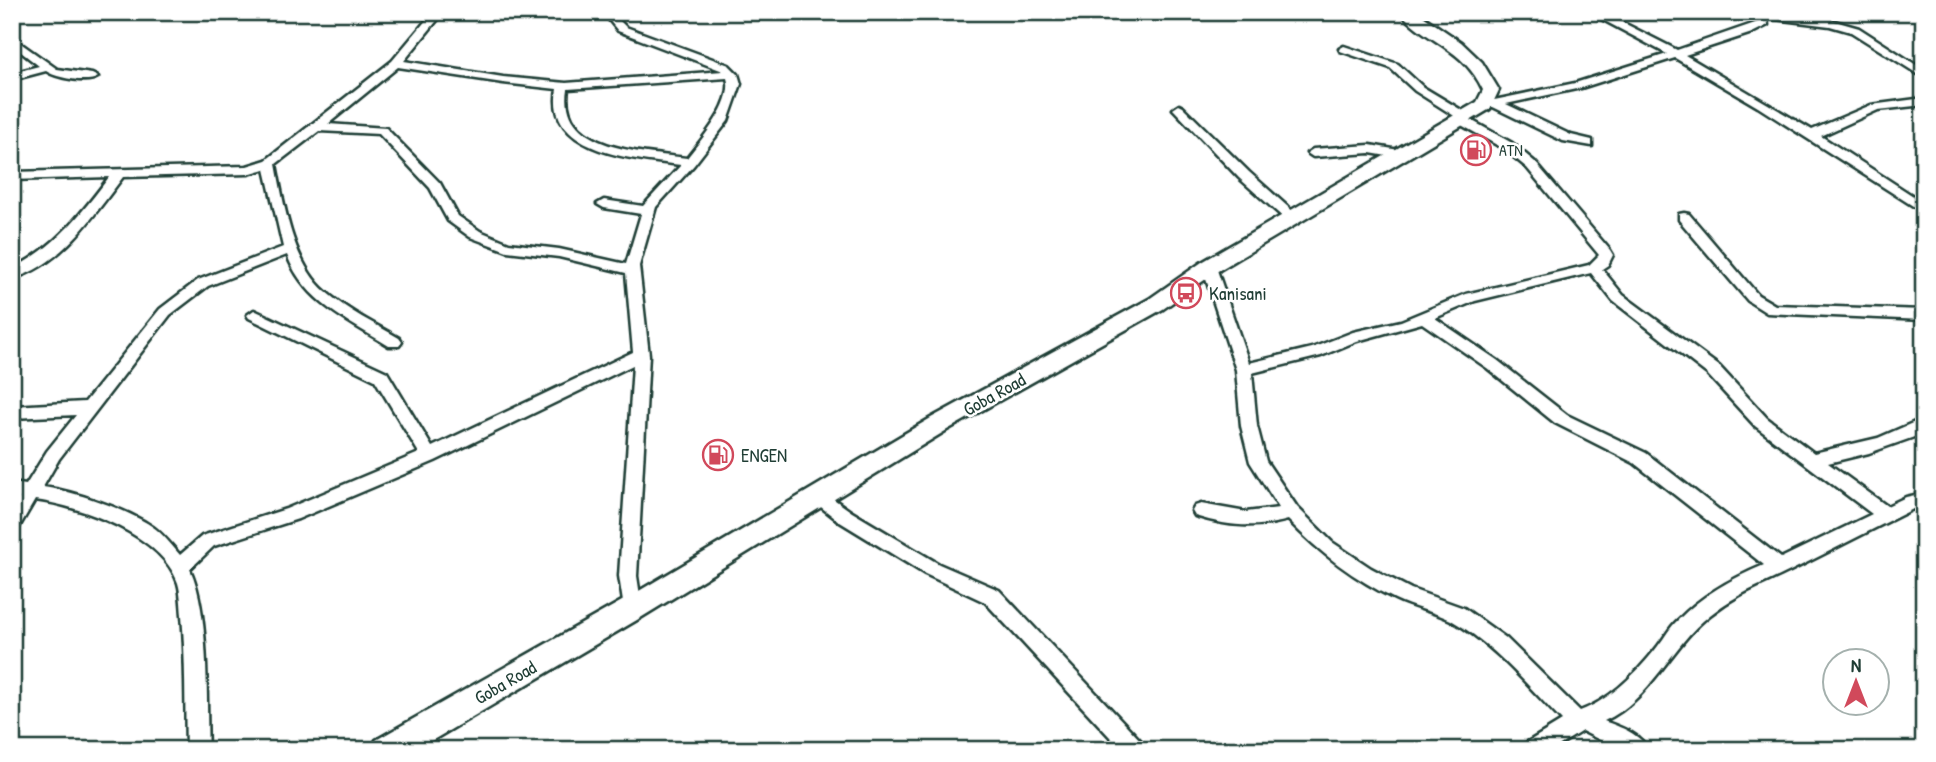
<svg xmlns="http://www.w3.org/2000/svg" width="1936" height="762" viewBox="0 0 1936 762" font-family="'Patrick Hand',sans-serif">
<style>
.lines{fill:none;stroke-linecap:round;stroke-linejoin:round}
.minor-casing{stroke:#1f3d34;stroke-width:5}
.secondary-casing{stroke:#1f3d34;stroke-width:5}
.minor{fill:#fff;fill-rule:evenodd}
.secondary{fill:#fff;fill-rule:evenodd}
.labels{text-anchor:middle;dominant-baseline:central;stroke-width:5;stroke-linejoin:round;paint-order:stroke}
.far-poi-label{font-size:16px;fill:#1f3d34;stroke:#fff;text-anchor:start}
.poi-label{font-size:19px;fill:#1f3d34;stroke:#fff;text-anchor:start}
.street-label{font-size:19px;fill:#1f3d34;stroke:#fff}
</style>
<rect width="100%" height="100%" fill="#fff"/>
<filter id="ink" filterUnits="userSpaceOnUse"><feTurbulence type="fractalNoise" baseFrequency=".0143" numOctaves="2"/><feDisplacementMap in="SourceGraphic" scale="14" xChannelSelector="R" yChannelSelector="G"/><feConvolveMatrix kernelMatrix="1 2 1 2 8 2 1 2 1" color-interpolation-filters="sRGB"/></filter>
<g filter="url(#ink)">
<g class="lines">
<g class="minor-casing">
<path id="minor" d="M433 12H444L404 61 503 77 566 83 723 71 618 31 609 20 610 12H620L619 20 626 27 729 65 738 74 741 84 728 121 694 165 656 207 639 266 649 355 637 576 642 609 639 615 632 617 625 615 619 576 633 365 435 461 298 519 214 546 190 569C210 612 206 700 208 750H186C185 705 186 660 182 615 181 605 181 593 178 583 162 535 81 506 35 500L18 529 12 531V508L19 498 12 497V483L26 485 47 451 76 415 12 418V406L85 402 160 309 198 280 283 247 265 169 248 174 123 177C93 216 62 265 12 279V269C55 248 81 214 109 177L12 180V172L247 166 266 160 392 61ZM398 67 503 83 557 89C545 154 636 159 681 165L643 206 604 200 597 204 604 208 641 214 626 264 559 249 509 243 480 231 458 216 440 183 386 128 328 124ZM727 78C735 102 701 140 687 158 645 152 558 151 568 89ZM319 131 379 134 430 188 448 221 470 237 507 251 559 257 626 273 633 352 432 447 387 372 254 310 247 315 249 318 375 380 419 453 286 509 202 536 180 555C172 546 163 534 153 527 127 509 74 491 43 487L59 459 170 315 208 286 287 255C305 302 348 321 389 346H399L402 342 399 338C375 324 348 311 326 292 293 264 284 206 276 164Z
M1588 12H1602L1677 50 1758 22 1755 12 1831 20 1859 28 1924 70V78L1851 32 1830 26 1767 18 1768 25 1752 33 1685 55 1812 130 1871 105 1924 98V105L1878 110 1821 136 1924 203V213L1758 107 1675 58 1581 88 1506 104 1571 135 1592 140V146L1563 141 1493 107H1480V103L1575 83 1667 54Z
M12 37 57 69 92 74 98 77C88 84 56 78 46 71L12 80V73L39 66 12 45Z
M1344 46 1398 64 1423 87 1468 114 1469 119 1512 143 1535 162 1610 250 1613 255 1608 265 1602 269 1623 295 1719 366 1767 418 1814 453 1878 438 1924 418V432L1917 436 1869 453 1828 463 1887 506 1906 497 1924 493V507L1915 508C1873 529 1832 550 1790 571 1759 586 1738 593 1710 615 1671 645 1651 700 1604 721 1620 727 1641 734 1648 750H1620L1582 731 1552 750H1523L1526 743 1562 721C1528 686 1494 644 1451 620 1433 611 1413 608 1395 599 1354 579 1320 553 1288 520 1255 529 1227 526 1195 516L1192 511 1195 506 1201 504 1246 512 1279 508 1250 462 1241 426 1236 370 1202 267 1204 264H1214L1216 267 1249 363 1312 348 1353 332 1401 321 1466 294 1589 265 1599 255 1527 168 1504 149 1456 122V117L1415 91 1390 68 1340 51 1339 49ZM1591 273 1613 301 1707 374 1755 426 1872 514 1781 558 1646 453 1567 415 1497 360 1435 318 1475 301ZM1422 323 1487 368 1555 423 1634 463 1764 565C1733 578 1702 595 1678 620 1670 627 1665 637 1658 646 1638 672 1610 700 1580 711L1506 638 1464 608 1411 589 1371 568 1332 542 1297 507 1266 461 1257 426 1252 373 1321 356 1357 341Z
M1179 105 1183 107 1249 172 1297 215V221H1287L1239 178 1175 111 1173 109Z
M1370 145 1399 150 1405 154 1399 158 1370 153 1313 157 1307 153 1313 149Z
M1684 213 1689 214 1758 295 1775 305 1924 310V320L1767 313 1748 301 1679 220V214Z
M818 488 852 512 939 564 999 590 1143 743 1146 750H1122L985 602 925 574 840 522 812 500 809 495 812 490Z"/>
</g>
<g class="secondary-casing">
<path id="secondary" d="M1400 12H1417L1461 42 1482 62 1499 90 1490 109 1216 272 1163 309 947 430 642 617 416 750H372L376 740 622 601 931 418 1149 299 1202 262 1477 102 1483 90C1463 47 1427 43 1400 12Z"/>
</g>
<use href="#minor" class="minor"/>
<use href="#secondary" class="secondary"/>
</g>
</g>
<defs>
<g id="fuel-ring" transform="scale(1.575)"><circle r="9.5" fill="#fff" stroke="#d1495b" stroke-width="1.5"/><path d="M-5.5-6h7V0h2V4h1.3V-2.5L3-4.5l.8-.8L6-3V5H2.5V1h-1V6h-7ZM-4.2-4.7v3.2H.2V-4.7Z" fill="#d1495b"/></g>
<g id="bus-ring" transform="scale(1.575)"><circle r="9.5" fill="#fff" stroke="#d1495b" stroke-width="1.5"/><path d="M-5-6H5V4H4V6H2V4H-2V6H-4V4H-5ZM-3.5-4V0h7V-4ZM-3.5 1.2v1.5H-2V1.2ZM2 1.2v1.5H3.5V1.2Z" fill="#d1495b"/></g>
</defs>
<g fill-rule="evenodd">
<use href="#fuel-ring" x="1476" y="150"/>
<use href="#bus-ring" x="1186" y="293"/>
<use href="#fuel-ring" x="718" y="455"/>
</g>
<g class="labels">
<g class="far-poi-label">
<text x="1499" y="150">ATN</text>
</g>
<g class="poi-label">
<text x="1209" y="293">Kanisani</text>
<text x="741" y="455">ENGEN</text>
</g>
<g class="street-label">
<text transform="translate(994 394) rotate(-29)">Goba Road</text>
<text transform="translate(505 682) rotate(-30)">Goba Road</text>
</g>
</g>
<rect width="1936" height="762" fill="none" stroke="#fff" stroke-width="42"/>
<rect x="21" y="21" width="1894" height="720" fill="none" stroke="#1f3d34" stroke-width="2.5" filter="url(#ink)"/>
<g transform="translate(1856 682)"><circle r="33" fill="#ffffff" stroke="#a5b1ae" stroke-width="2"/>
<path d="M0-5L12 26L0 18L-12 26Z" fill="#d1495b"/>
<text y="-10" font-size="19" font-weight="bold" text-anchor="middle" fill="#1f3d34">N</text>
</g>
</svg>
